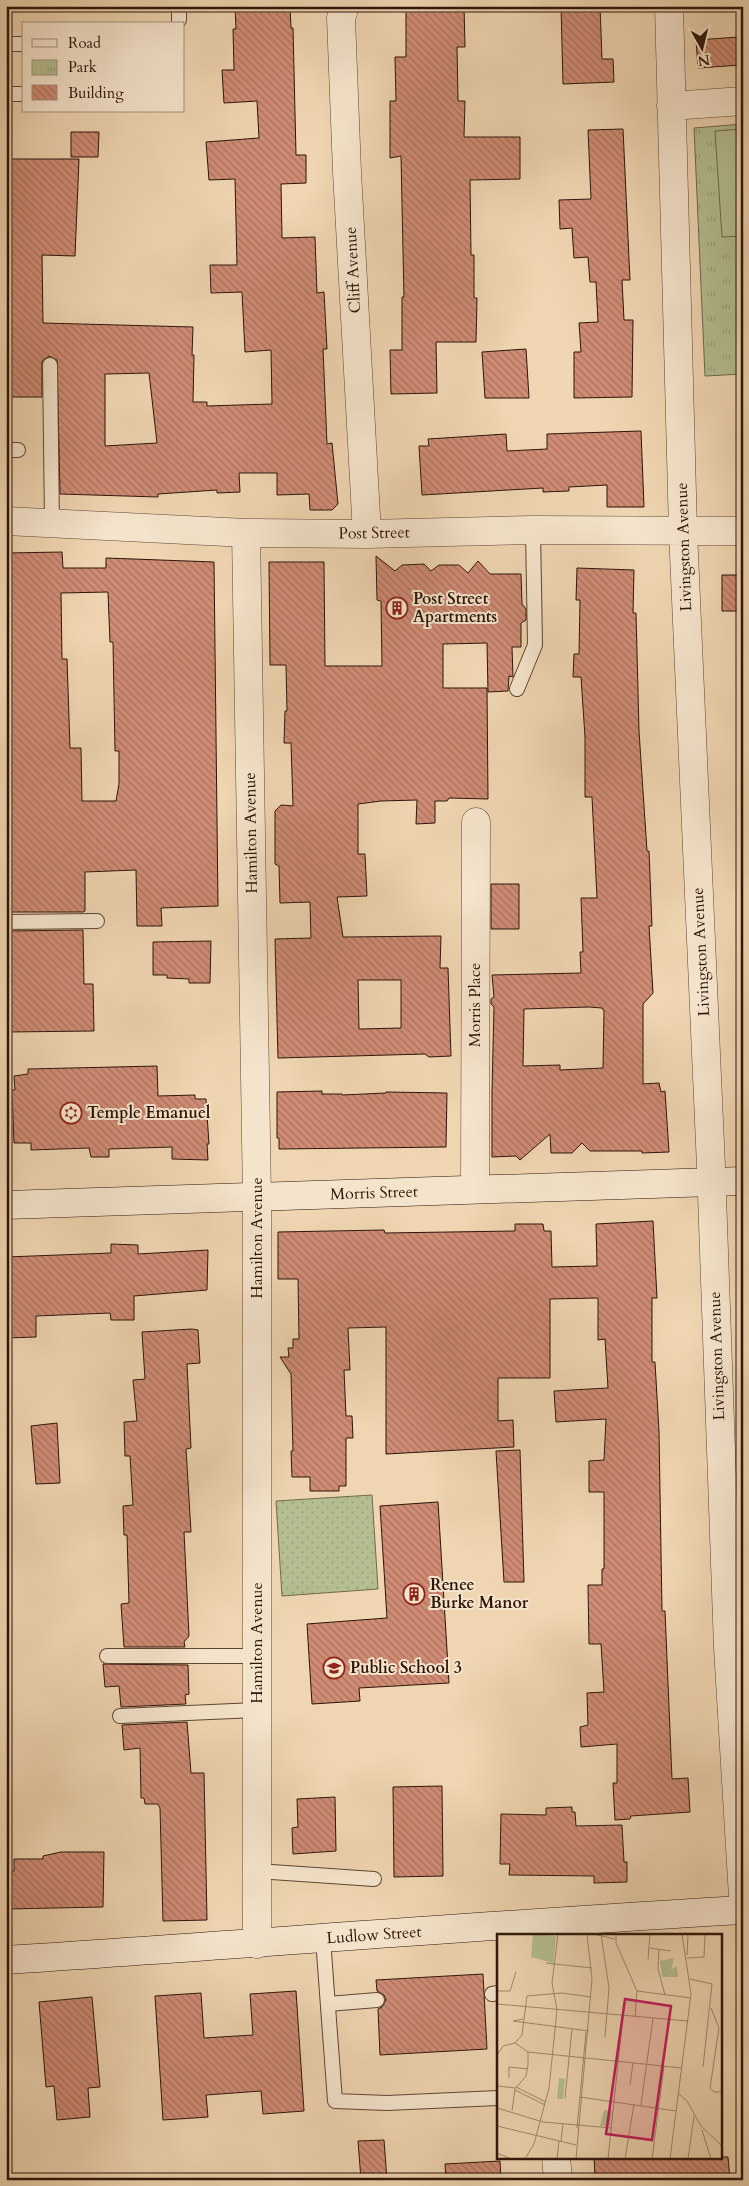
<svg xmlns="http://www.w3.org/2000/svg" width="749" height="2186" viewBox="0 0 749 2186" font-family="Cardo,serif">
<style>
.grass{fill:url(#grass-dots);stroke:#706a4d}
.park{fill:url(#park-tufts);stroke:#706a4d}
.garden{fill:#b4be90;stroke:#706a4d}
.building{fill:url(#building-back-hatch);stroke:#2d150a;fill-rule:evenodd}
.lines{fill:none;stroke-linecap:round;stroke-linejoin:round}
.lane-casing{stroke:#5e4534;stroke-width:16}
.street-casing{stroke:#5e4534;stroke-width:29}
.secondary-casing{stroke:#2d150a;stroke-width:29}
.lane{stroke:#f5e4cc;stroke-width:14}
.street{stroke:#f5e4cc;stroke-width:28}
.secondary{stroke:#f5e4cc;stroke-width:28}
.labels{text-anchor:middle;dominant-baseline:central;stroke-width:4;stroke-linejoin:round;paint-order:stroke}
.street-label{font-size:16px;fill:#2d150a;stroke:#f5e4cc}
.poi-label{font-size:16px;font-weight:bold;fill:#2d150a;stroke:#f5e4cc;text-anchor:start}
.inset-road{fill:none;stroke:#a1886e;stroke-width:1}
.view{fill:#c2185b;fill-opacity:0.15;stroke:#c2185b;stroke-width:2.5}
.inset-edge{fill:none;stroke:#2d150a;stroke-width:2.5}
</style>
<defs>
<pattern id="grass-dots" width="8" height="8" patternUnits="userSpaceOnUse" patternTransform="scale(1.25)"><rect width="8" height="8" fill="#b4be90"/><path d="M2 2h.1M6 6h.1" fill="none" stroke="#9ba27b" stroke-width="1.8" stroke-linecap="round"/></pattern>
<pattern id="park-tufts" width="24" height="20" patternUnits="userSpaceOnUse" patternTransform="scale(1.25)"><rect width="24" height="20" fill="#b4be90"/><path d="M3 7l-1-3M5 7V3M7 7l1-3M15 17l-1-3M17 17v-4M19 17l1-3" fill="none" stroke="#9ba27b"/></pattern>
<pattern id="building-back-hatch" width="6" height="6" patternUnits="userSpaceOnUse" patternTransform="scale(1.25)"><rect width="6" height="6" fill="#d08c75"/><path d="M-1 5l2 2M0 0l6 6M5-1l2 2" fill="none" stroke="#a9715e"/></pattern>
</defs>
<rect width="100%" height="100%" fill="#efd5b1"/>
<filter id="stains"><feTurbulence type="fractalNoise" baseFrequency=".004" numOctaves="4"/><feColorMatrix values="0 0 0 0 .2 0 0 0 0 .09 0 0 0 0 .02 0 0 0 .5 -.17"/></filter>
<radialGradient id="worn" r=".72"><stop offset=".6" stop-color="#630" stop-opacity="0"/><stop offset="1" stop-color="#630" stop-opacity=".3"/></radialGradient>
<path class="grass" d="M372 1495 378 1589 282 1596 276 1501Z"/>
<path class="park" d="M743 124V374L705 376 694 128Z"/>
<path class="garden" d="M743 129V236L722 237 715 131Z"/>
<path class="building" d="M235 6H290L291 28H293L296 155H306V183L281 184 282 238 315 237 317 293 324 292 327 349H323L327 444 332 443 338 504 332 510H310L309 494 277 495V473H239L240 492 217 493V490L158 494V497L60 494 57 360 49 356 42 361V397H6V277L10 186H6V159H79L75 256 42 255 43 323 193 327 192 355H194L193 402H207V406L272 404 271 350 245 352 242 292 211 293 210 265H237L235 179 209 180 206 142 259 138 257 101 224 103 222 70H234L233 29H236ZM149 373 157 443 105 446V374Z
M406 6H464L465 47H457L458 101H465L464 137H520V179L470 180 471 255H474V298H477L476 342H436L437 393 391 394 390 350H402V297H404L401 156 390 158V101H396L395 57H406Z
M561 6H600L602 59H613L614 82 563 84Z
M739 37 741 65 698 68 696 40Z
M623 129 630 280H622L624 320H633L632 397 574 398V352H581L579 323 598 322 596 282H590L588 257 574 258 572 228 560 229 559 200 591 199 588 130Z
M71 132H99L98 157H71Z
M526 349 529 398H485L482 352Z
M641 431 644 507H607V485L569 487V491L543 492V488L422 495 419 446H429L428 439 506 434 507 451 547 449V434Z
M62 552 63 568H106V558L214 562 218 906 161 908 162 926H137L136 870 85 872V911L83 912H6V553ZM108 592 110 642H113L115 751H119V784L116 801H82L81 748H70L67 659H62L61 593Z
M376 556 395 571 402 565 424 564 431 571 439 565H459L468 573 478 561 490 574H521L522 604 526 609V620L521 623V647H512L513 677 509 676 508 691 488 692 487 643 443 644V688H487L488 799 449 798 447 801H435V823L416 824 417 800 381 801 358 804V854H365L367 896 337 897 343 937 441 936 440 968H448L451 1056 429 1057 425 1054 278 1058 275 939 311 938 310 902 280 903 279 866 275 864V811L281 805 293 806 291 743H284L285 711H287L286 665H270L269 562H324L325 666H382L381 601 377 600ZM358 980H401V1028L359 1029Z
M577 568 634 570 633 613H636L639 731 647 851H649L652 926H649L653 993 643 1004V1084L659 1083 661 1092 665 1091 669 1152 642 1153V1151H590L582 1143 572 1153H551L550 1134 520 1160 516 1156 492 1157V1092L494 1007 491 1004V999L494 997 492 975 581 973 580 952H583L581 898H597L592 797H585V737L581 677H573L574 654H579L580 600H576ZM589 1007 602 1008 604 1011 603 1068 560 1070V1065L523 1066 524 1009Z
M722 575H743V611H722Z
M491 884H519V929H491Z
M83 930 84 984H93L94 1031 7 1032V986H9L7 931Z
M211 941 210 983H189V979L167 978V975H153V942Z
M157 1066 158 1096 195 1095V1099H206L209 1144H207L208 1160 172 1159V1147L109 1149V1157H91L89 1148 31 1150V1143H14L12 1090H15L14 1076 28 1074V1069Z
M322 1091V1094H342V1095L386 1093V1092L447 1093 446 1147 279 1149V1138H277V1092Z
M653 1221 657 1298H652V1362H655L659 1432 662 1611H665L672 1779 688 1778 690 1812 631 1816 630 1819 615 1820 613 1783H617V1744L581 1747 580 1727 588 1725 587 1693 604 1692 601 1644H589L588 1585H602V1569H604V1492H589V1461L604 1460 606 1419 556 1422 554 1391 608 1388 605 1339 598 1340V1298L550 1299V1378H498V1421L513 1420 514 1447 386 1454V1327L348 1328 350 1370H344L346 1416H352L353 1438H346V1486H339V1491H310V1477H292L291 1451H293L291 1374 280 1357H289L288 1348H293V1339H299L298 1279H278V1232L384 1230 385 1233 515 1231V1224H543L544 1231H551L552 1267 597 1266 596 1224Z
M111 1244 138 1245V1254L208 1250 207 1290 134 1296V1320H111L110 1313 36 1316V1337L6 1338V1257L111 1253Z
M192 1329 198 1330 200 1363 187 1364 191 1448 186 1449 191 1532H184L189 1636 184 1642 185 1647H124L121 1604 129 1603 127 1535H124L123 1506 133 1505 130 1456H125L124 1422 137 1421 133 1380 145 1379 142 1332Z
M57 1423 60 1483 36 1484 31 1426Z
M520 1450 524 1582H504L496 1451Z
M438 1502 449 1683 359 1688 360 1701 312 1704 307 1624 387 1618 380 1506Z
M103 1664 188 1665 189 1694 185 1695 186 1704 121 1707 119 1686 105 1687Z
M187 1722 191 1773H204L207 1920 163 1921 160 1808 158 1804H145L144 1798H141L140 1748 124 1750 122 1725Z
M442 1786 443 1876 394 1877 393 1787Z
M335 1797 336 1851 293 1854 292 1828 298 1827 297 1799Z
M572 1807V1812H575L576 1826 622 1825 624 1862H627V1882L594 1883V1876L509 1875 510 1864H500L501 1814 546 1815V1808Z
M61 1852H104L103 1907 7 1909V1872L14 1871V1859H43V1856Z
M483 1974 487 2049 380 2055 378 2009 382 2007 386 2000 384 1995 377 1991 376 1980Z
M296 1991 304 2111 263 2114 261 2091 206 2095 208 2117 163 2120 155 1996 201 1993 204 2038 253 2035 250 1994Z
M92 1997 100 2087 88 2088 90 2117 57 2120 54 2086 46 2087 39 2002Z
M384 2140 387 2180H361L358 2141Z
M594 2157H728L730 2180H604L603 2177H595Z
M500 2161 501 2180H446L445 2164Z"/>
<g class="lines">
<g class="lane-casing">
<path id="lane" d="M179 6V20
M6 44H24
M6 94H24
M50 365 52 523
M6 450H18
M517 689 535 645 533 530
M6 922 97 921
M107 1656H257
M120 1716 257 1710
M257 1871 374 1879
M323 1939 335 2101 387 2103 498 2098
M492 1994 498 1993
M328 2004 377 2000"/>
</g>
<g class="street-casing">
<path id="street" d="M345 6 341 18 347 172 367 534
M669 6 683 531 711 1167 728 1648 743 1897
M671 106 743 101
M6 521 246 533 367 534 533 530 743 531
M246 533 257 1197V1944
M475 1189 476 822
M556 2157 558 2180"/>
</g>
<g class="secondary-casing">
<path id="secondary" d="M6 1205 743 1181
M6 1960C252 1944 497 1924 743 1910"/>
</g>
<use href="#lane" class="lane"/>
<use href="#street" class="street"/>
<use href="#secondary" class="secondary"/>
</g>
<defs>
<g id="building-ring" transform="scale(1.125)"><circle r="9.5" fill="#f5e4cc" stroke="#8f2418" stroke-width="1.5"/><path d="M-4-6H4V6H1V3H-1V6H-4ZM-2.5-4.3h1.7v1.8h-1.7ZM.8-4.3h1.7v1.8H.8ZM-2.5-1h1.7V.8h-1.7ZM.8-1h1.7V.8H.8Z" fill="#8f2418"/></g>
<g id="synagogue-ring" transform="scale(1.125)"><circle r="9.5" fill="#f5e4cc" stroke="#8f2418" stroke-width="1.5"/><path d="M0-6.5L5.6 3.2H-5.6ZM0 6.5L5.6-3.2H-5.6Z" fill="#8f2418"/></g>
<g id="school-ring" transform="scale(1.125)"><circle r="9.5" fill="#f5e4cc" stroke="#8f2418" stroke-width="1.5"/><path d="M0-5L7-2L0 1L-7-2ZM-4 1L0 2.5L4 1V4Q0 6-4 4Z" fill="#8f2418"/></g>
</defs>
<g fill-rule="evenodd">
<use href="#building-ring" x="397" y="608"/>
<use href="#synagogue-ring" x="71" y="1113"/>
<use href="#building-ring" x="414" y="1594"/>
<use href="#school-ring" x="334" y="1668"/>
</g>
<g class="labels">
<g class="street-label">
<text transform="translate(353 270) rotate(-93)">Cliff Avenue</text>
<text transform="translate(374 533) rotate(-1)">Post Street</text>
<text transform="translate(684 547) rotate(-92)">Livingston Avenue</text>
<text transform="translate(251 833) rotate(-91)">Hamilton Avenue</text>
<text transform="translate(701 952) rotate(-93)">Livingston Avenue</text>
<text transform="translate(475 1005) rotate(-90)">Morris Place</text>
<text transform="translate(374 1193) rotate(-2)">Morris Street</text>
<text transform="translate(257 1238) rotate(-90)">Hamilton Avenue</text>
<text transform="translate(717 1356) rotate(-92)">Livingston Avenue</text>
<text transform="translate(257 1643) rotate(-90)">Hamilton Avenue</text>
<text transform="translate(374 1935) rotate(-4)">Ludlow Street</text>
</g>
<g class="poi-label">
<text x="413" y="599">Post Street<tspan x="413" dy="18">Apartments</tspan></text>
<text x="87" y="1113">Temple Emanuel</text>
<text x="430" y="1585">Renee<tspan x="430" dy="18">Burke Manor</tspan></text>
<text x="350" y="1668">Public School 3</text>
</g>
</g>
<g transform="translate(497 1934)">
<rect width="225" height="225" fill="#efd5b1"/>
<path d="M36 0 59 2 56 29 34 23ZM177 24 174 36 180 32 181 43H165L163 27ZM62 144 68 145 66 165H60ZM107 176 115 177 113 192H103Z" fill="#b4be90"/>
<path class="inset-road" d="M96 0 118 5M104 0 112 54 108 103M119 0V9L140 57M153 14 174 17M162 15 161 35 168 61M190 21 191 0M190 24 207 23 208 0M151 25 153 0M49 29 95 34M193 45 215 50 206 133M0 57H13L19 38M140 57 194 64M0 70 191 87M214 74 222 94 213 154 217 158H225M138 83 140 57M26 85 16 87 92 97M31 118 185 134M0 121 6 112 18 109 25 101 30 62 65 59 94 63M12 144V133L31 135M133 151 136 129M0 152 19 154M19 153 49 168M18 156 48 171M182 160 190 167 204 192 225 212M83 163 179 177M68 164 75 95M144 171 156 84M0 174 46 188 115 194M15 177 18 155 29 142 31 131V118L18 109M0 192 79 211M80 194 89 98M205 196 214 225M64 207 66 190M0 219 14 225M28 225 37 210 52 154 60 76 55 49 61 0M60 225 62 207M79 225 95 45 90 0M111 225 126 82M128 225 137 170M155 225 167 132M173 225 194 60 185 0M191 225 197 182"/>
<path class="view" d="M128 65 174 72 155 206 109 200Z"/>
<rect width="225" height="225" class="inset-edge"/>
</g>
<rect width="749" height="2186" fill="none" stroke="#efd5b1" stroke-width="25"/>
<rect x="8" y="8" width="734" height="2171" fill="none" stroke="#2d150a" stroke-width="2.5"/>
<rect x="12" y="12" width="724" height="2161" fill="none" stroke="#2d150a"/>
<rect x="22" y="22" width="162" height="90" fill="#f5e4cc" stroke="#a5917e"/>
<rect x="32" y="39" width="25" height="8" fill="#f5e4cc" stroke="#a5917e"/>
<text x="68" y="48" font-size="15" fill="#2d150a">Road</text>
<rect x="32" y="60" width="25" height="15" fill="url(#park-tufts)" stroke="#a5917e"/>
<text x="68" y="72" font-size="15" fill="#2d150a">Park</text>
<rect x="32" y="85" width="25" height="15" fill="url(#building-back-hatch)" stroke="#a5917e"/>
<text x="68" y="98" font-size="15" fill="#2d150a">Building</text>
<g transform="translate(702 48) rotate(172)" stroke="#f5e4cc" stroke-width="4" paint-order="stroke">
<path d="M0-4L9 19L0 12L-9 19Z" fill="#2d150a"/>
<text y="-8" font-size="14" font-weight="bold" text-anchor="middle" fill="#2d150a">N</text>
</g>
<rect width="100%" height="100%" filter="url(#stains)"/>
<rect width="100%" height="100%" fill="url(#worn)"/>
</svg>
